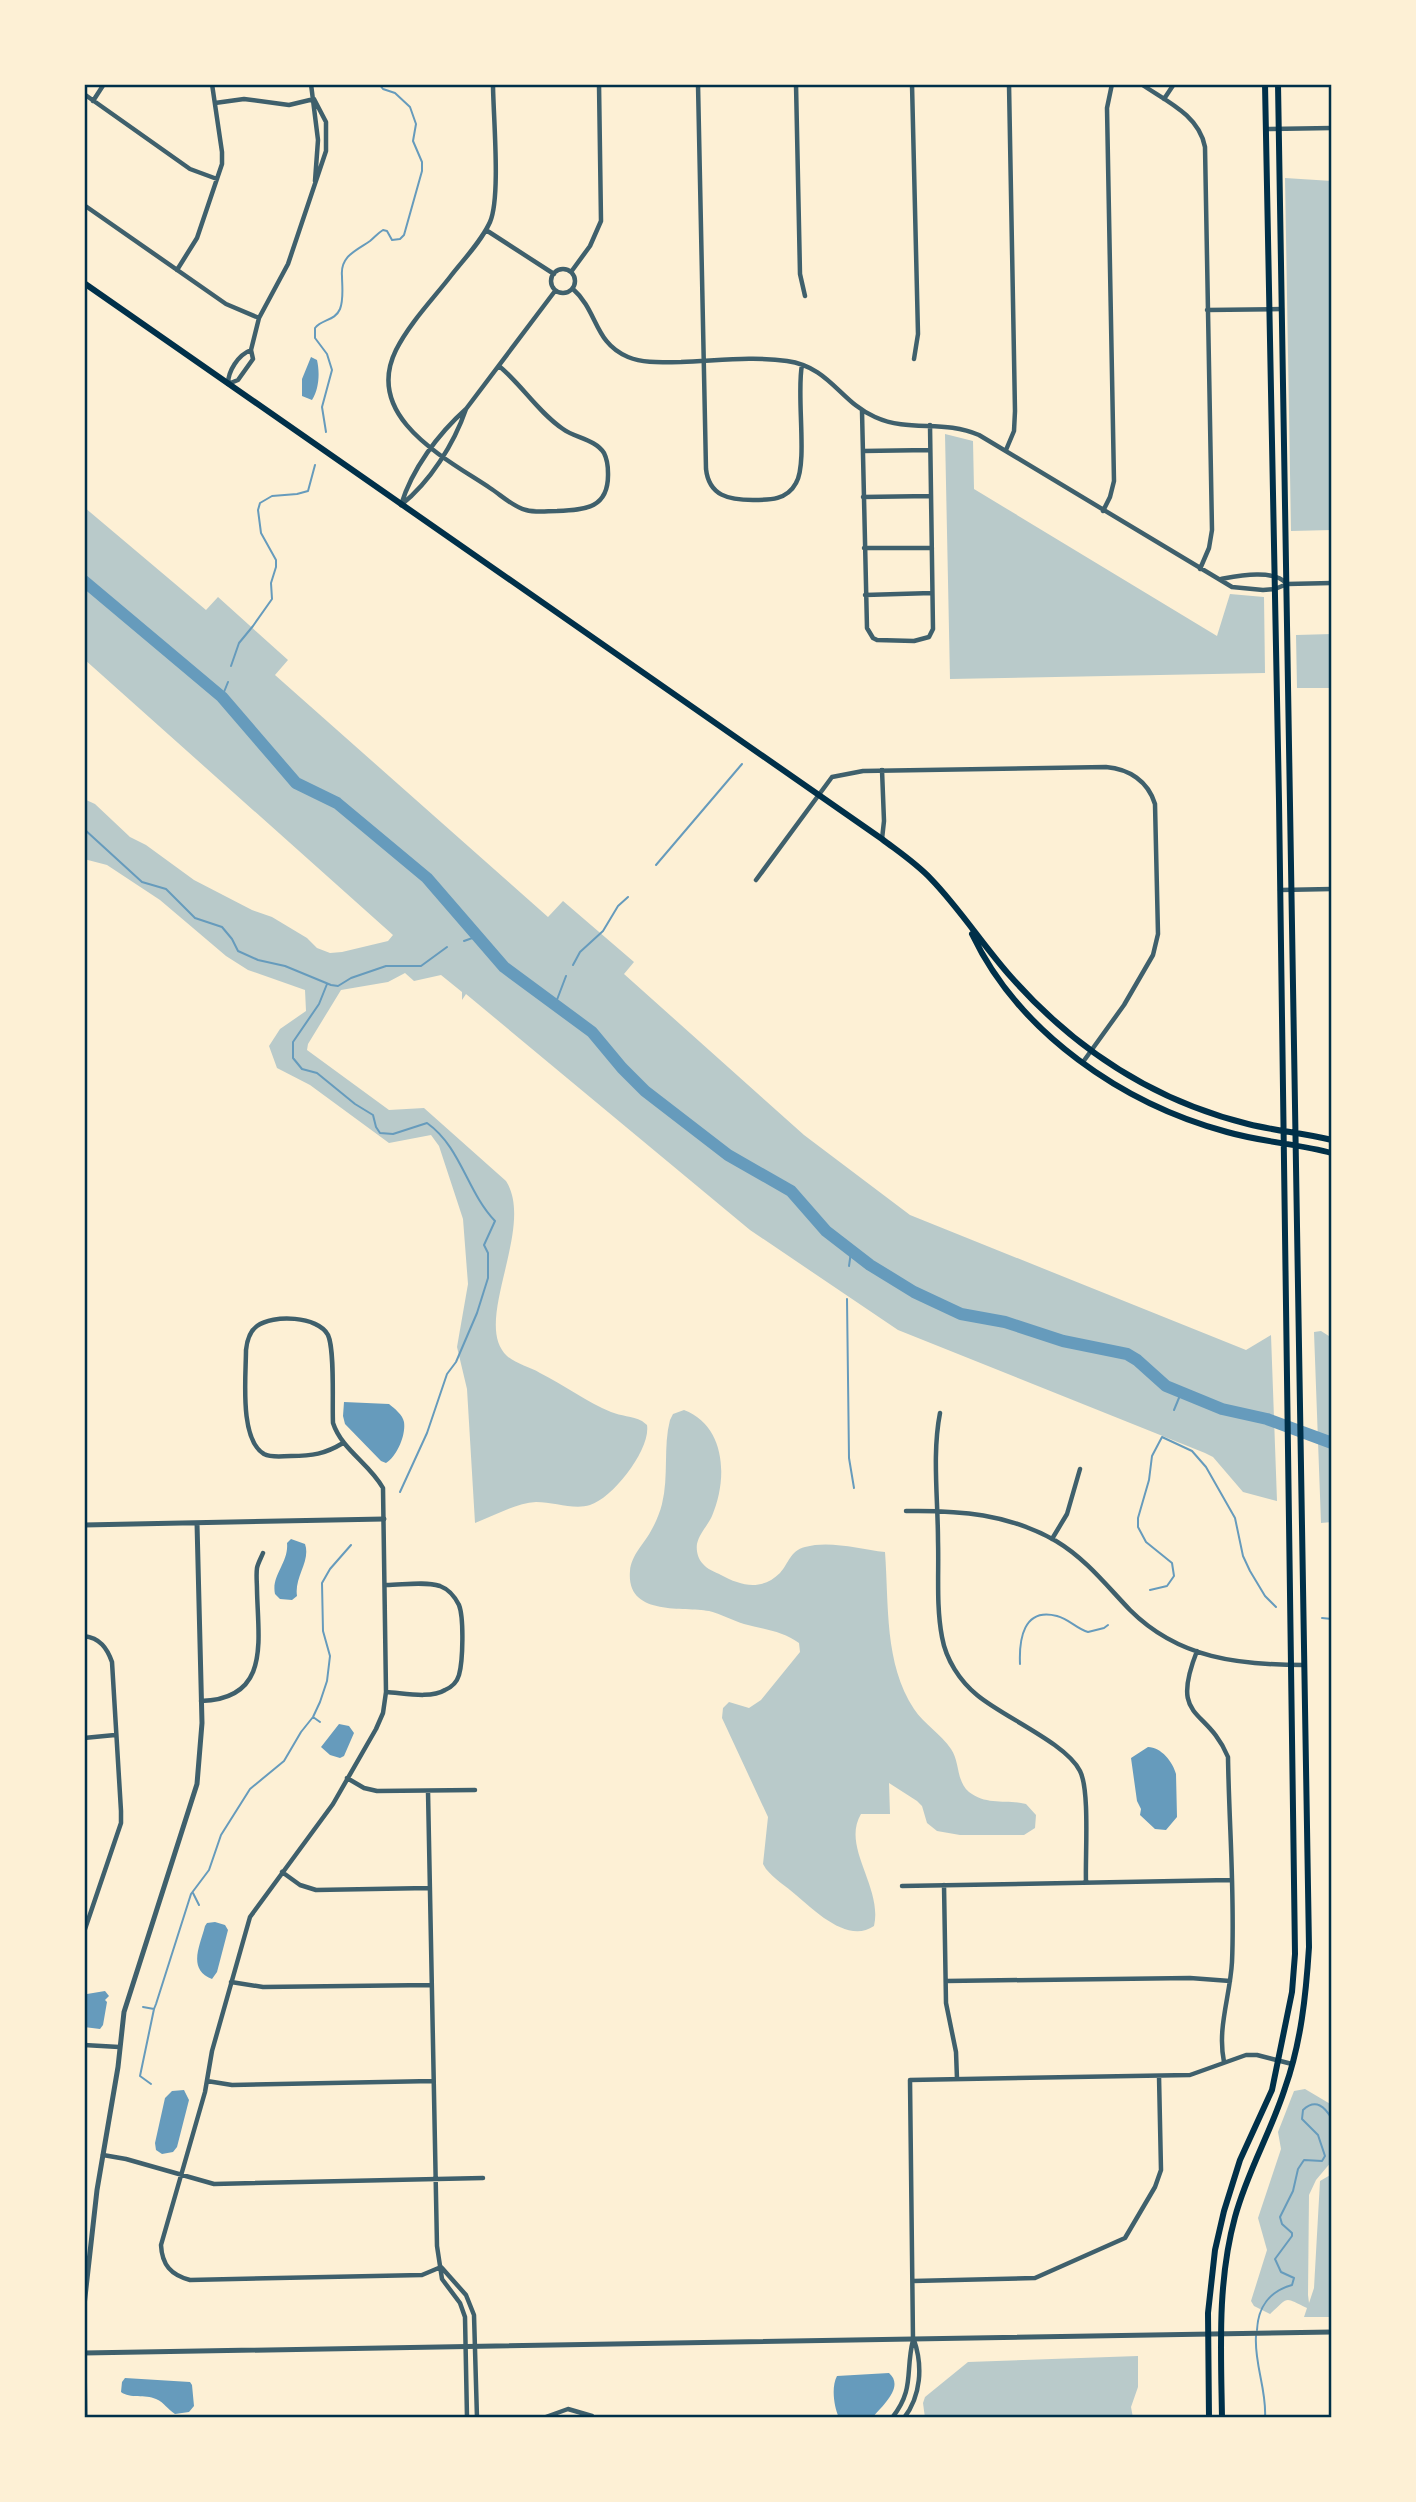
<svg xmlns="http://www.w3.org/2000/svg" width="1416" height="2502" viewBox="0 0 1416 2502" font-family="'Libre Baskerville',serif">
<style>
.green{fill:#b9caca}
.water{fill:#669bbc}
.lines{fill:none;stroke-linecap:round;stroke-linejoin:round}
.stream{stroke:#669bbc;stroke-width:2}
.river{stroke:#669bbc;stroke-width:12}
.minor{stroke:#3f606c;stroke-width:4.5}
.tertiary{stroke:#3f606c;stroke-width:5}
.secondary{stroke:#003049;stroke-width:6}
.neatline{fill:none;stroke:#003049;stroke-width:2.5}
</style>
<rect width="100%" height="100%" fill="#fdf0d5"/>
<path class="green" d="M1285 178 1332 181V530L1291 531Z
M945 434 973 441 974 489 1217 636 1230 594 1264 597 1265 673 950 679Z
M84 507 206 610 218 597 288 660 275 675 548 917 563 901 634 962 624 974 804 1135 910 1215 1246 1350 1271 1335 1277 1501 1243 1492 1213 1457 1205 1453 898 1330 750 1230 466 994 462 1000V992L441 975 414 981 405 973 388 982 341 990 308 1044 307 1050 389 1110 424 1108 506 1181C536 1228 471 1323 507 1356 516 1364 530 1367 540 1373 564 1385 587 1402 611 1412 621 1416 632 1416 642 1421L647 1425C651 1449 613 1498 590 1505 574 1510 554 1502 536 1502 516 1503 494 1516 475 1523L467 1389 457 1347 468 1284 463 1219 439 1146 431 1135 389 1143 310 1085 277 1068 269 1046 280 1029 306 1011 305 990 248 970 226 956 160 900 107 865 84 859V799L95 804 130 837 146 845 194 880 252 910 272 917 307 938 317 948 330 953 342 952 388 941 393 935 84 659Z
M1332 634V688H1297L1296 635Z
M1321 1331 1332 1338V1522L1321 1523 1314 1332Z
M684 1410C726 1426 728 1479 712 1516 708 1525 699 1534 697 1544 696 1551 698 1559 703 1564 707 1569 715 1572 721 1575 741 1586 762 1591 780 1573 789 1563 790 1551 805 1547 829 1540 860 1549 885 1552 889 1605 884 1663 914 1709 924 1724 941 1734 951 1749 960 1762 956 1781 969 1792 987 1806 1007 1799 1026 1804L1036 1815 1035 1828 1024 1835H960L937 1831 927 1823 922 1806 917 1801 889 1783 890 1814H861C841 1847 883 1887 874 1926 848 1944 815 1911 796 1895 786 1886 774 1879 766 1869L763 1864 768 1817 722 1718 723 1708 729 1702 749 1708 761 1700 800 1652 799 1643C783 1631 763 1629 744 1624 732 1620 721 1614 709 1611 683 1606 626 1617 630 1571 631 1555 645 1543 652 1529 656 1522 660 1512 662 1504 669 1476 663 1446 670 1420L673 1414Z
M1305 2089 1332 2105V2161L1316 2180 1309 2195 1308 2295 1309 2303 1314 2288 1320 2181 1332 2174V2317H1304L1307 2308C1283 2297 1290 2296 1270 2314L1254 2306 1251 2301 1267 2250 1258 2218 1281 2149 1278 2132 1294 2091Z
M1138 2356V2387L1131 2407 1133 2418H925L923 2403 925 2397 968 2362Z"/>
<path class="water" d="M311 357 317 360C320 373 319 389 312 400L302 396V379Z
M344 1402 389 1404C394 1408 403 1415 404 1422 406 1435 397 1456 386 1463L381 1461 345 1424 343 1416Z
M291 1539 305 1544C311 1561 294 1577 297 1596L292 1600 280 1599 275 1594C271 1575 289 1563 287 1543Z
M339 1724 349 1726 354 1733 344 1756 340 1758 330 1755 321 1747Z
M1148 1747C1161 1747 1173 1762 1176 1774L1177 1817 1166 1830 1155 1829 1140 1815 1141 1809 1137 1801 1131 1758Z
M215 1922 225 1925 228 1930 217 1972 212 1979C187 1969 200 1946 205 1926L207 1923Z
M105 1991 109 1996 105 2000 107 2002 103 2025 100 2029 84 2027V2004L87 1994Z
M184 2090 189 2100 177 2147 173 2152 162 2154 156 2150 155 2143 165 2098 172 2091Z
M889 2373C905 2387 882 2406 872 2418H839C834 2407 831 2387 837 2376Z
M125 2378 190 2382 192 2385 194 2406 189 2412 175 2414C167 2409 165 2403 156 2399 145 2394 130 2399 121 2392L122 2382Z"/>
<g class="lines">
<path class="stream" d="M326 432 322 407 332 370 327 354 315 338V328C322 319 335 321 340 309 344 299 342 286 342 276 340 256 357 250 370 241 375 237 378 233 383 230L387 231 392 240 400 239 404 235 422 171V162L413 141 416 124 410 107 395 93 383 89 379 84
M231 666 239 643 253 626 272 599 271 583 276 567V560L261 533 258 510 260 503 272 496 297 494 308 491 315 465
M222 697 228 682
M84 829 142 882 166 889 195 918 222 927 232 939 238 951 258 960 285 966 331 985 338 986 351 978 386 966H421L447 947
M656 865 742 764
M464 941 478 936
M573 965 580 952 603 931 618 906 628 897
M327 984 319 1004 293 1042V1058L302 1069 317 1073 355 1104 373 1115 376 1127 380 1133 393 1134 427 1123C461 1147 467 1192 495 1221L484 1245 488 1253V1278L477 1313 456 1362 447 1374 427 1433 400 1492
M555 1005 566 976
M849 1266 851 1252
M847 1299 849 1458 854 1488
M1174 1410 1181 1393
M1150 1590 1167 1586 1174 1576 1172 1563 1146 1542 1138 1527V1518L1149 1480 1152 1456 1162 1437 1192 1451 1206 1467 1235 1518 1243 1556 1250 1571 1265 1596 1276 1607
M1322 1618 1332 1619
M1020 1664C1019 1640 1023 1607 1057 1616 1069 1619 1077 1629 1088 1632L1104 1628 1108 1625
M313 1717 320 1722
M193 1893 199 1905
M143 2007 154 2009 156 2004 191 1894 209 1870 221 1835 250 1789 284 1761 301 1732 313 1717 320 1702 327 1681 330 1656 323 1631 322 1583 330 1569 351 1545
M151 2084 140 2076 154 2009
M1257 2330C1258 2307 1270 2291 1292 2285L1294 2278 1281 2272 1275 2259 1292 2236V2233L1282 2224 1280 2217 1293 2191 1298 2169 1304 2160 1322 2161 1325 2156 1318 2135 1302 2119 1303 2110C1316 2098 1325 2107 1332 2119
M1256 2336C1254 2364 1267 2390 1265 2418"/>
<path class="river" d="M84 581 222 697 296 783 337 803 427 878 504 967 592 1032 622 1068 645 1091 728 1155 791 1191 826 1231 870 1265 914 1292 961 1314 1005 1322 1063 1341 1127 1354 1137 1360 1166 1386 1222 1409 1267 1419 1332 1443"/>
<path class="minor" d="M311 84 318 140 315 181
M493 84C493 114 501 197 490 222 481 242 463 260 450 277 432 300 409 324 396 350 363 417 445 458 490 488 501 495 513 507 526 510 536 513 547 511 557 511 586 510 609 508 608 473 608 466 607 459 604 453 595 439 575 438 563 429 538 412 522 385 499 366
M698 84 706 469C709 496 729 500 753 500 770 500 787 500 796 483 808 463 796 394 802 365
M796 84 800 274 805 296
M912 84 918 334 914 359
M1118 84H1125
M1141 84C1166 101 1199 115 1205 147L1212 530 1209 548 1200 569
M84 94 190 169 217 179
M1164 99 1174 84
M93 101 104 84
M215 103 244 99 289 105 314 99
M1266 129 1332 128
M84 205 226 304 259 318
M486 230 554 274
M551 281a12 12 0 1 1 24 0a12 12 0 1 1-24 0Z
M177 270 197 238 222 164V152L212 84
M571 272 590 246 601 221 599 84
M573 289C598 311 594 343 628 357 645 364 664 362 681 362 715 361 753 356 787 361 830 367 840 402 875 417 910 433 943 419 979 435L1232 587 1263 590 1275 589 1287 584 1332 583
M1207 310 1282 309
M251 350C238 355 228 371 228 384L238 380 253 359 251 350 259 318 288 264 326 151V122L314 99
M466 409C454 444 430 482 401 505 412 469 438 434 466 409Z
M466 409 555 291
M862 411 867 628 873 638 877 640 914 641 929 637 933 629 930 425
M1006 450 1014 431 1015 411 1009 84
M863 451 930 450
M863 497 931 496
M1103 511 1110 497 1114 481 1107 108 1112 84
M864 548H932
M1221 579C1238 576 1273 569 1286 583
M865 595 932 593
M882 839 884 821 882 770
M756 880 832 777 863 771 1106 767C1129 769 1148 781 1155 804L1158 934 1153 955 1124 1005 1083 1062
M1280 890 1332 889
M940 1413C932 1454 938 1499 938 1541 939 1572 936 1606 942 1637 946 1660 960 1681 977 1695 1003 1717 1066 1743 1080 1771 1090 1790 1085 1857 1086 1882
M343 1443C325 1454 312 1456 291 1456 282 1456 272 1458 264 1454 239 1439 246 1376 246 1350 247 1340 250 1331 257 1326 273 1314 318 1316 328 1335 335 1350 332 1404 333 1423 342 1450 369 1463 383 1488L386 1692 383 1713 376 1729 333 1804 250 1917 212 2051 205 2092 161 2245C162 2265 171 2275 190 2280L422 2275 441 2267
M906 1511C959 1510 1009 1514 1056 1541 1086 1559 1106 1585 1130 1610 1179 1659 1240 1665 1304 1665
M1052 1539 1067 1514 1080 1469
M386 1585C403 1585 424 1581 440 1586 448 1589 455 1597 459 1605 464 1618 463 1661 459 1675 457 1682 452 1687 445 1690 430 1699 404 1693 386 1692
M84 1636C100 1638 107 1648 112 1662L121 1811V1823L84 1932
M1197 1651C1169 1722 1207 1706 1228 1757 1229 1825 1235 1894 1232 1962 1230 1997 1217 2028 1224 2062
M201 1701C271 1699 258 1641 257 1590 257 1583 256 1575 257 1568 258 1563 261 1558 263 1553
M84 1738 115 1735
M347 1778 364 1788 377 1791 475 1790
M428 1791 437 2246 442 2279 460 2303 465 2317 467 2418
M282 1872 300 1885 316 1890 429 1888
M944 1885 946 2003 956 2052 957 2079
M902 1886 1230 1880
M946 1981 1190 1978 1230 1981
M231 1982 263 1987 431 1985
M84 2045 119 2047
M207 2081 232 2085 433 2081
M103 2155 126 2159 214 2184 483 2178
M442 2268 466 2295 474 2315 477 2418
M913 2281 1035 2278 1125 2238 1155 2187 1161 2170 1159 2076
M337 2418H385
M543 2418 568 2409 592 2416
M892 2418C915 2389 905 2372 913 2340L910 2080 1190 2075 1246 2055H1257L1292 2064
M904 2418C921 2396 923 2366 914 2340"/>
<path class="tertiary" d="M84 1525 384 1519
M84 2306 97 2190 118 2067 124 2012 197 1784 202 1723 197 1523
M84 2345 85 2418
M84 2353 1332 2332"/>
<path class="secondary" d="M84 283 882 839C899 852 917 864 931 879 961 910 984 947 1012 978 1076 1050 1155 1101 1248 1124 1276 1131 1304 1133 1332 1140
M972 934C1019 1033 1123 1104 1227 1132 1262 1142 1298 1144 1332 1153
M1209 2418 1208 2313 1215 2250 1224 2211 1240 2160 1272 2090 1292 1992 1295 1954 1279 801 1265 84
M1222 2418C1221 2350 1217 2283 1235 2217 1247 2172 1271 2132 1285 2088 1301 2043 1306 1995 1309 1947L1278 84"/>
</g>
<rect width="1416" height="2502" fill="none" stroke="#fdf0d5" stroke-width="172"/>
<rect x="86" y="86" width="1244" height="2330" class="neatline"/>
</svg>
